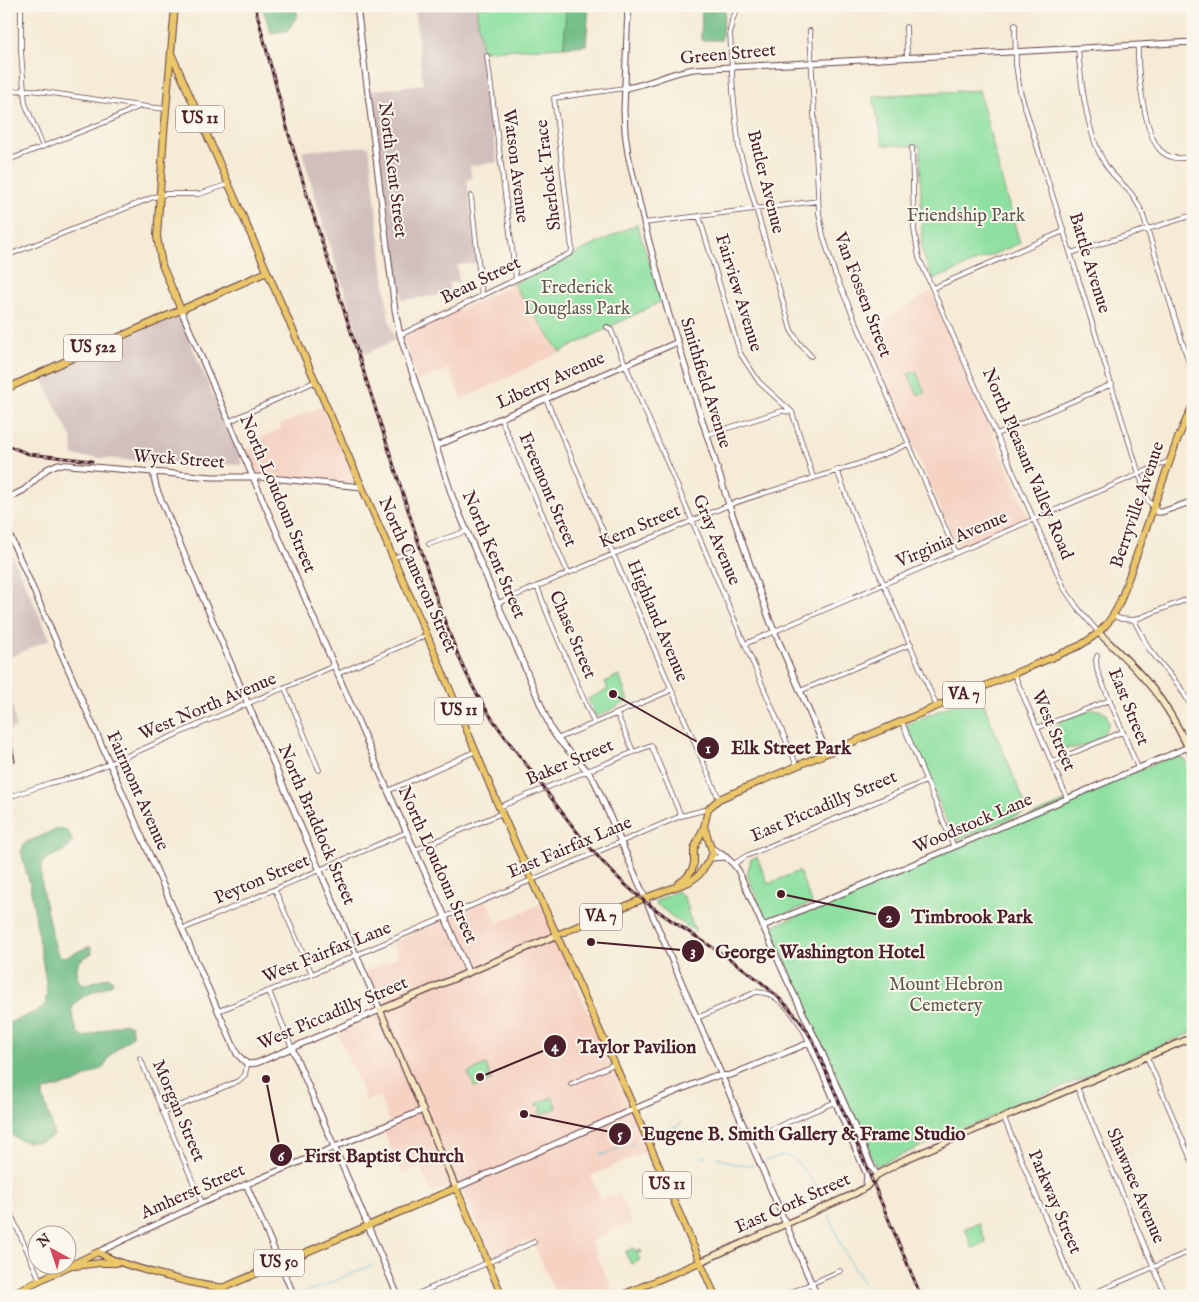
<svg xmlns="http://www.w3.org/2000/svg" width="1199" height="1302" viewBox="0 0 1199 1302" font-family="'IM FELL English',serif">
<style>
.built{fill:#f5d2c2}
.industrial{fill:#d1bfbd}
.green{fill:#8ee0a1;stroke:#6c8066}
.forest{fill:#72be87;stroke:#5e6e59}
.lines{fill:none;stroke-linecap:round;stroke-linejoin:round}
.stream{stroke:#5ec0dd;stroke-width:1}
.minor-casing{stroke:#643e45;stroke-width:5.5}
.tertiary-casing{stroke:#643e45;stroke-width:7}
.secondary-casing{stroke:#643e45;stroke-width:8}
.primary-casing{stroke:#643e45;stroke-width:8}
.minor{stroke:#fff;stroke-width:4}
.tertiary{stroke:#fff;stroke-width:5}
.secondary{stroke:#f7e9c3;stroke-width:5.5}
.primary{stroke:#eac769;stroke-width:6}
.rail-casing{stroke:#4a1f2b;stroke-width:3}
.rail{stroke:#fbf7ec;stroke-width:1;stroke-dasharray:4;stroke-linecap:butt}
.labels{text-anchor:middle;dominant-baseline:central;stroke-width:4;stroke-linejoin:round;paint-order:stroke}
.shield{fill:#fbf7ec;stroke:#7f6065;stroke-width:1}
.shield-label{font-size:16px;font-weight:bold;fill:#4a1f2b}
.street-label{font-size:18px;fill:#4a1f2b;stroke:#fbf7ec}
.park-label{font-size:18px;fill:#5e594e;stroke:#fbf7ec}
.leader{fill:none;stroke:#4a1f2b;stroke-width:2}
.callout-dot{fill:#4a1f2b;stroke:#fbf7ec;stroke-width:2}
.mark-label{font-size:15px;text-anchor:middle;font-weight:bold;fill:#fff}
.callout-label{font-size:19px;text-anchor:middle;font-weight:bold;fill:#4a1f2b;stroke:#fbf7ec;stroke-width:4;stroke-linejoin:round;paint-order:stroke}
</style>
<rect width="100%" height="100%" fill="#fbf7ec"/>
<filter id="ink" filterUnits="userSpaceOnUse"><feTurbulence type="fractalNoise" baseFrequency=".02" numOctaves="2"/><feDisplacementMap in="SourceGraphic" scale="10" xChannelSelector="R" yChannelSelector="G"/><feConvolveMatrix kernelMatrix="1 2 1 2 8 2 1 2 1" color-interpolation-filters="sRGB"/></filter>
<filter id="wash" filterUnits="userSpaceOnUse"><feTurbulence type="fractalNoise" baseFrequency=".0096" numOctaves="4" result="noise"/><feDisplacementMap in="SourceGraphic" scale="20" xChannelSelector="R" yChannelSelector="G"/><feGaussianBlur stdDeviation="1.12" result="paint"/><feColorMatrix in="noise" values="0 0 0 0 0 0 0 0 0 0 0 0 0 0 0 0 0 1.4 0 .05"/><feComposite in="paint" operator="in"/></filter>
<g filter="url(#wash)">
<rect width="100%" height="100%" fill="#f5ebd6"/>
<path class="built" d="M513 284 560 352 462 400 449 369 418 381 403 337Z
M931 291 1029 518 958 549 864 332Z
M324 405 356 480 352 483 256 474 244 452 263 443 261 438 281 428 280 425Z
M487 901 497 923 541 904 649 1150 591 1176 601 1200 619 1193 632 1223 591 1241 615 1296H556L532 1239 491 1257 459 1182 431 1193 420 1167 402 1174 384 1132 392 1128 379 1096 366 1101 337 1031 383 1012 365 971 398 957 392 943Z"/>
<path class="industrial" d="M414 6H476L497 162 470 166 472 179 467 180 477 263 457 265 459 282 449 283 450 294 402 300 370 91 423 84Z
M369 146 389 320 395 340 365 354 323 224 302 151Z
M178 314 242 463 240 465 128 460 73 456 72 439 40 375Z
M6 542 50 639 6 659Z
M6 664 16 727 6 731Z"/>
<path class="green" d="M476 6H566L564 47 482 51Z
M979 90 1005 192 1020 243 933 280 922 251 920 146 883 145 873 96Z
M637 224 662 301 560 352 513 284Z
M916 371 925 393 918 395 908 374Z
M619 675 628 701 598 716 595 715 588 699 608 689 605 682Z
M979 693 1028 811 955 841 906 725Z
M1090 710H1099L1106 714 1109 723C1103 743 1074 754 1055 745L1051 736C1056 718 1075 715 1090 710Z
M1178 756 1185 760 1193 776V1032L875 1166 821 1043 784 963 786 962 771 927 1168 758Z
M757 857 768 884 799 871 812 903 771 920 766 919 747 875 751 859Z
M677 891 683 896 689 910 687 911 696 932 670 915 654 902Z
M486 1065 492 1080 475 1088 468 1073Z
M552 1097 557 1108 541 1115 539 1111 543 1110 540 1105 537 1106 536 1104Z
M979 1223 986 1243 972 1248 965 1228Z
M633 1248 635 1252 641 1250 642 1252 637 1254 640 1260 631 1264 625 1252Z"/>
<path class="forest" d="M262 6H295L298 15 287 31 271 33Z
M566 6H589L586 45 564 47Z
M702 6H717L725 11 721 40H701Z
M60 828C69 830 70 835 73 843 64 854 53 853 44 861 34 870 53 938 57 952L60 956 65 957 88 947H91L92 953C78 962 75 962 78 980L84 985 108 977 113 981 112 984C102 989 73 998 72 1009 71 1016 76 1026 78 1033L84 1037 124 1023 131 1026 133 1036 111 1054 104 1067 74 1083 46 1090 43 1093V1097L53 1129V1136C39 1146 17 1143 6 1130V1024L38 1011 45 1005 47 989 30 885 21 852 25 843Z"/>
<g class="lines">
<path class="stream" d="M656 1135 682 1123
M599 1156 636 1142
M702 1157H706
M717 1157 734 1164 753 1165
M765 1161 781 1156 792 1157 814 1182 823 1200
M829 1214C839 1244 853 1272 874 1296
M302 1294 373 1265"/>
</g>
</g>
<g filter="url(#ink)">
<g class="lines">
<g class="minor-casing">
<path id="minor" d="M21 6V51L25 103 43 147
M739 6 732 20 730 31 733 92 739 149 791 330 799 343 811 356
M1015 25 1016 65 1020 91 1139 474 1148 501 1153 506
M906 27 907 57
M810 31 819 213 823 235 835 274 956 553
M1138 45C1137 69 1144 133 1160 150 1170 160 1181 160 1193 156
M1078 48C1081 84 1087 137 1107 167 1113 176 1121 182 1128 190 1134 196 1138 204 1142 212L1193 376
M487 56 516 279
M6 91 31 90 140 106
M912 148 914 229 919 258 1064 588 1077 607 1099 633
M6 161 108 121 140 106 166 109
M471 196 482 296
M699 216 740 353 759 382 792 412 813 477
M644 223 818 201
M1071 253 1193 215
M6 256 154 197 165 194H199L229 184
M933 288 1064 231
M607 327 611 330 620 352 797 766
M400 335 571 253 572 249 554 98 625 88
M546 399 719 799
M501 419 568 573
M230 421 316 381
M997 434 1112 384
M706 435 782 411 792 412
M837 470 852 511 937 707
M429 544 467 531
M393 558 414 550
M537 586 549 618 594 723
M498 603 729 505C788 483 851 471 908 444
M1114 616 1121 619 1134 620 1193 597
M1134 620 1149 649 1180 687 1193 709
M745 644 1169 461
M1097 656 1096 660 1097 670 1138 768
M337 674 427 635
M1014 674 1067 798
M285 688 319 770
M800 691 911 644
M617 714 633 751
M902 722 954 847
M1037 728 1110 700
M557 739 667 692 671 688
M1052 762 1122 732
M388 791 476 751
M6 798 50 783 79 776 106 765 334 666
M499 807 651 745 681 816
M415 850 502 813
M734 864 746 856 926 781
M275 890 312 974
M183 929 407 832
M269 991 292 1048
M218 1011 312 974 681 816 708 809
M697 1018 756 992C780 991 801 1022 809 1042
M1147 1057 1193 1164
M140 1058 202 1203
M571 1084 614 1064
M1077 1087 1166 1296
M163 1113 238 1081 245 1075 247 1064
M1004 1118 1078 1296
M749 1139 835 1102
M6 1203 40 1280
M413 1296 534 1242
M783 1296 840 1271
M1087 1296 1193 1250"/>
</g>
<g class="tertiary-casing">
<path id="tertiary" d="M357 6 395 310 400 335 452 496 551 729C563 750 584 762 595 782L817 1296
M628 6 624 110 625 132 628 154 644 223 668 312 729 505 770 621 827 753
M625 88C649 85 670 72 694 69L1193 42
M181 310 388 791 442 910 468 972
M436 446 678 342
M6 499 24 490 47 469 58 464 212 477H260L362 487
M1153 506 1157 512H1162L1193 501
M6 527 237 1054 247 1064 257 1063 380 1010 248 704 157 490 154 478V472
M712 848C722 855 731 859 738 870L787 980 821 1050 872 1167 877 1175
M711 858 726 857
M763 926 904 868 1193 745
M809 1042 867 1175 866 1186
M292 1048 398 1296
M246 1184 294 1296
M456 1188 634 1109 711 1077 731 1075 816 1040
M98 1252 202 1203 423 1110"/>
</g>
<g class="secondary-casing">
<path id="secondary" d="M1099 633C1123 656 1149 680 1167 709 1177 724 1185 741 1193 758
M456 1188 380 1010 557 935
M700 1262 856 1193 866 1187 877 1175 904 1160 1193 1037"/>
</g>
<g class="primary-casing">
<path id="primary" d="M175 6 164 133 157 237 162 265 181 310
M171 53 427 635 499 807 616 1067 715 1296
M6 389 94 348 267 272
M678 884 686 878 692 870 694 863V849L704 827 708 809 719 799 1079 646C1098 635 1111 623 1120 602L1178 438 1193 405
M557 935 645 898 689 882 699 875 713 854 705 829
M74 1266 100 1263H116
M7 1296 98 1252C112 1263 206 1289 225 1287L456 1188 502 1296
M620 1296 700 1262"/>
</g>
<use href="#minor" class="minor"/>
<use href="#tertiary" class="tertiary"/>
<use href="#secondary" class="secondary"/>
<use href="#primary" class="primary"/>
<g class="rail-casing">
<path id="rail" d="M255 6 289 135 308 198 435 594C445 623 456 653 470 681 486 714 510 743 532 772 565 817 598 864 643 900 699 944 777 977 813 1041L921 1296
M6 445 29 454 92 461
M6 718 14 761"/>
</g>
<use href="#rail" class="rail"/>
</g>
</g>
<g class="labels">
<g class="shield">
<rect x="176" y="105.5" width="48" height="27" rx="4"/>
<rect x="64" y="334.5" width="58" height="27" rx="4"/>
<rect x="943" y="681.5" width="42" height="27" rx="4"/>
<rect x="435" y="697.5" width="48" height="27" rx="4"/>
<rect x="580" y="903.5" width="42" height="27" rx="4"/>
<rect x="643" y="1171.5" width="48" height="27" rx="4"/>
<rect x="254" y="1249.5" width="50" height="27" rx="4"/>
</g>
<g class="shield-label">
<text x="200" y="119">US 11</text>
<text x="93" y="348">US 522</text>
<text x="964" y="695">VA 7</text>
<text x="459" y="711">US 11</text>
<text x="601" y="917">VA 7</text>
<text x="667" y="1185">US 11</text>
<text x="279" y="1263">US 50</text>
</g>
<g class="street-label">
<text transform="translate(728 55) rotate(-5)">Green Street</text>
<text transform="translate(515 166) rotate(83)">Watson Avenue</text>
<text transform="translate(392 170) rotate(83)">North Kent Street</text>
<text transform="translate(549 175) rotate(-97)">Sherlock Trace</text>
<text transform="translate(765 182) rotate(76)">Butler Avenue</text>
<text transform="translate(1089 263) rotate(73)">Battle Avenue</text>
<text transform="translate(481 281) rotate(-26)">Beau Street</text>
<text transform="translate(738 293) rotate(73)">Fairview Avenue</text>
<text transform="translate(862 295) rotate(69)">Van Fossen Street</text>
<text transform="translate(551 381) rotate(-24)">Liberty Avenue</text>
<text transform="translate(705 383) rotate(73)">Smithfield Avenue</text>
<text transform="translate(179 460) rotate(4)">Wyck Street</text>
<text transform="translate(1027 464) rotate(67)">North Pleasant Valley Road</text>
<text transform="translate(547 490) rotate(67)">Freemont Street</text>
<text transform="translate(277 494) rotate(67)">North Loudoun Street</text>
<text transform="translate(1138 505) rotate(-71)">Berryville Avenue</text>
<text transform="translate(640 527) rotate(-23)">Kern Street</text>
<text transform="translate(716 540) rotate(67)">Gray Avenue</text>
<text transform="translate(952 540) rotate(-23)">Virginia Avenue</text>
<text transform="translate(493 555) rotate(67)">North Kent Street</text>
<text transform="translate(417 575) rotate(66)">North Cameron Street</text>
<text transform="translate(657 621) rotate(67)">Highland Avenue</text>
<text transform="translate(572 635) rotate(67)">Chase Street</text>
<text transform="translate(208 707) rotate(-23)">West North Avenue</text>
<text transform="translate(1128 707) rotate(68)">East Street</text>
<text transform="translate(1053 731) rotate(67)">West Street</text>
<text transform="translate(570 763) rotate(-23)">Baker Street</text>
<text transform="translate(137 791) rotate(66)">Fairmont Avenue</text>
<text transform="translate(824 807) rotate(-23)">East Piccadilly Street</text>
<text transform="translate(973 824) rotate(-23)">Woodstock Lane</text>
<text transform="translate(316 825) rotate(67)">North Braddock Street</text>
<text transform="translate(570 848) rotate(-23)">East Fairfax Lane</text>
<text transform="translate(437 865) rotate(66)">North Loudoun Street</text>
<text transform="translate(262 880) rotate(-23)">Peyton Street</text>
<text transform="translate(327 953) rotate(-22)">West Fairfax Lane</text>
<text transform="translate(333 1014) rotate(-23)">West Piccadilly Street</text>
<text transform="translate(178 1111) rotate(67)">Morgan Street</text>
<text transform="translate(1135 1186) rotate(67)">Shawnee Avenue</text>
<text transform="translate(193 1192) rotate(-24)">Amherst Street</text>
<text transform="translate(1054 1202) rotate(67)">Parkway Street</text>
<text transform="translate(793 1204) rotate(-24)">East Cork Street</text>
</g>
<g class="park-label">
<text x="966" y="216">Friendship Park</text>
<text x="577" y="288">Frederick<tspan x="577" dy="21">Douglass Park</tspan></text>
<text x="946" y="985">Mount Hebron<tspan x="946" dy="21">Cemetery</tspan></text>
</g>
</g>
<path class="leader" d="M613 694L708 748M781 894L889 917M591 942L693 951M480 1077L555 1046M524 1114L620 1134M266 1079L281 1155"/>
<g class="callout-dot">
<circle cx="613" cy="694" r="5"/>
<circle cx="781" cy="894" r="5"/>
<circle cx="591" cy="942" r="5"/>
<circle cx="480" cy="1077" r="5"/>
<circle cx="524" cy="1114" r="5"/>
<circle cx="266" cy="1079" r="5"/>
<circle cx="708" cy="748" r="12"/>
<circle cx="889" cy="917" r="12"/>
<circle cx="693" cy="951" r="12"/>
<circle cx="555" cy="1046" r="12"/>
<circle cx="620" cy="1134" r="12"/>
<circle cx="281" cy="1155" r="12"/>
</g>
<g class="mark-label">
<text x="708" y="753">1</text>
<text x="889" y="922">2</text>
<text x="693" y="956">3</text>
<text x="555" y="1051">4</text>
<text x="620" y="1139">5</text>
<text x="281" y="1161">6</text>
</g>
<g class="callout-label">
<text x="791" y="754">Elk Street Park</text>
<text x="972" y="923">Timbrook Park</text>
<text x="820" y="958">George Washington Hotel</text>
<text x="637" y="1053">Taylor Pavilion</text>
<text x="804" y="1140">Eugene B. Smith Gallery &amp; Frame Studio</text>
<text x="384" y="1162">First Baptist Church</text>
</g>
<rect width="1199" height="1302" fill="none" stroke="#fbf7ec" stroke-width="25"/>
<g transform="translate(52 1250) rotate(320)"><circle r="24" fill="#fbf7ec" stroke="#b4a19f"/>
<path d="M0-4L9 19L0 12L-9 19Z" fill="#d1495b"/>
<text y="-8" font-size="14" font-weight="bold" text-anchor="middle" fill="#4a1f2b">N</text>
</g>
</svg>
